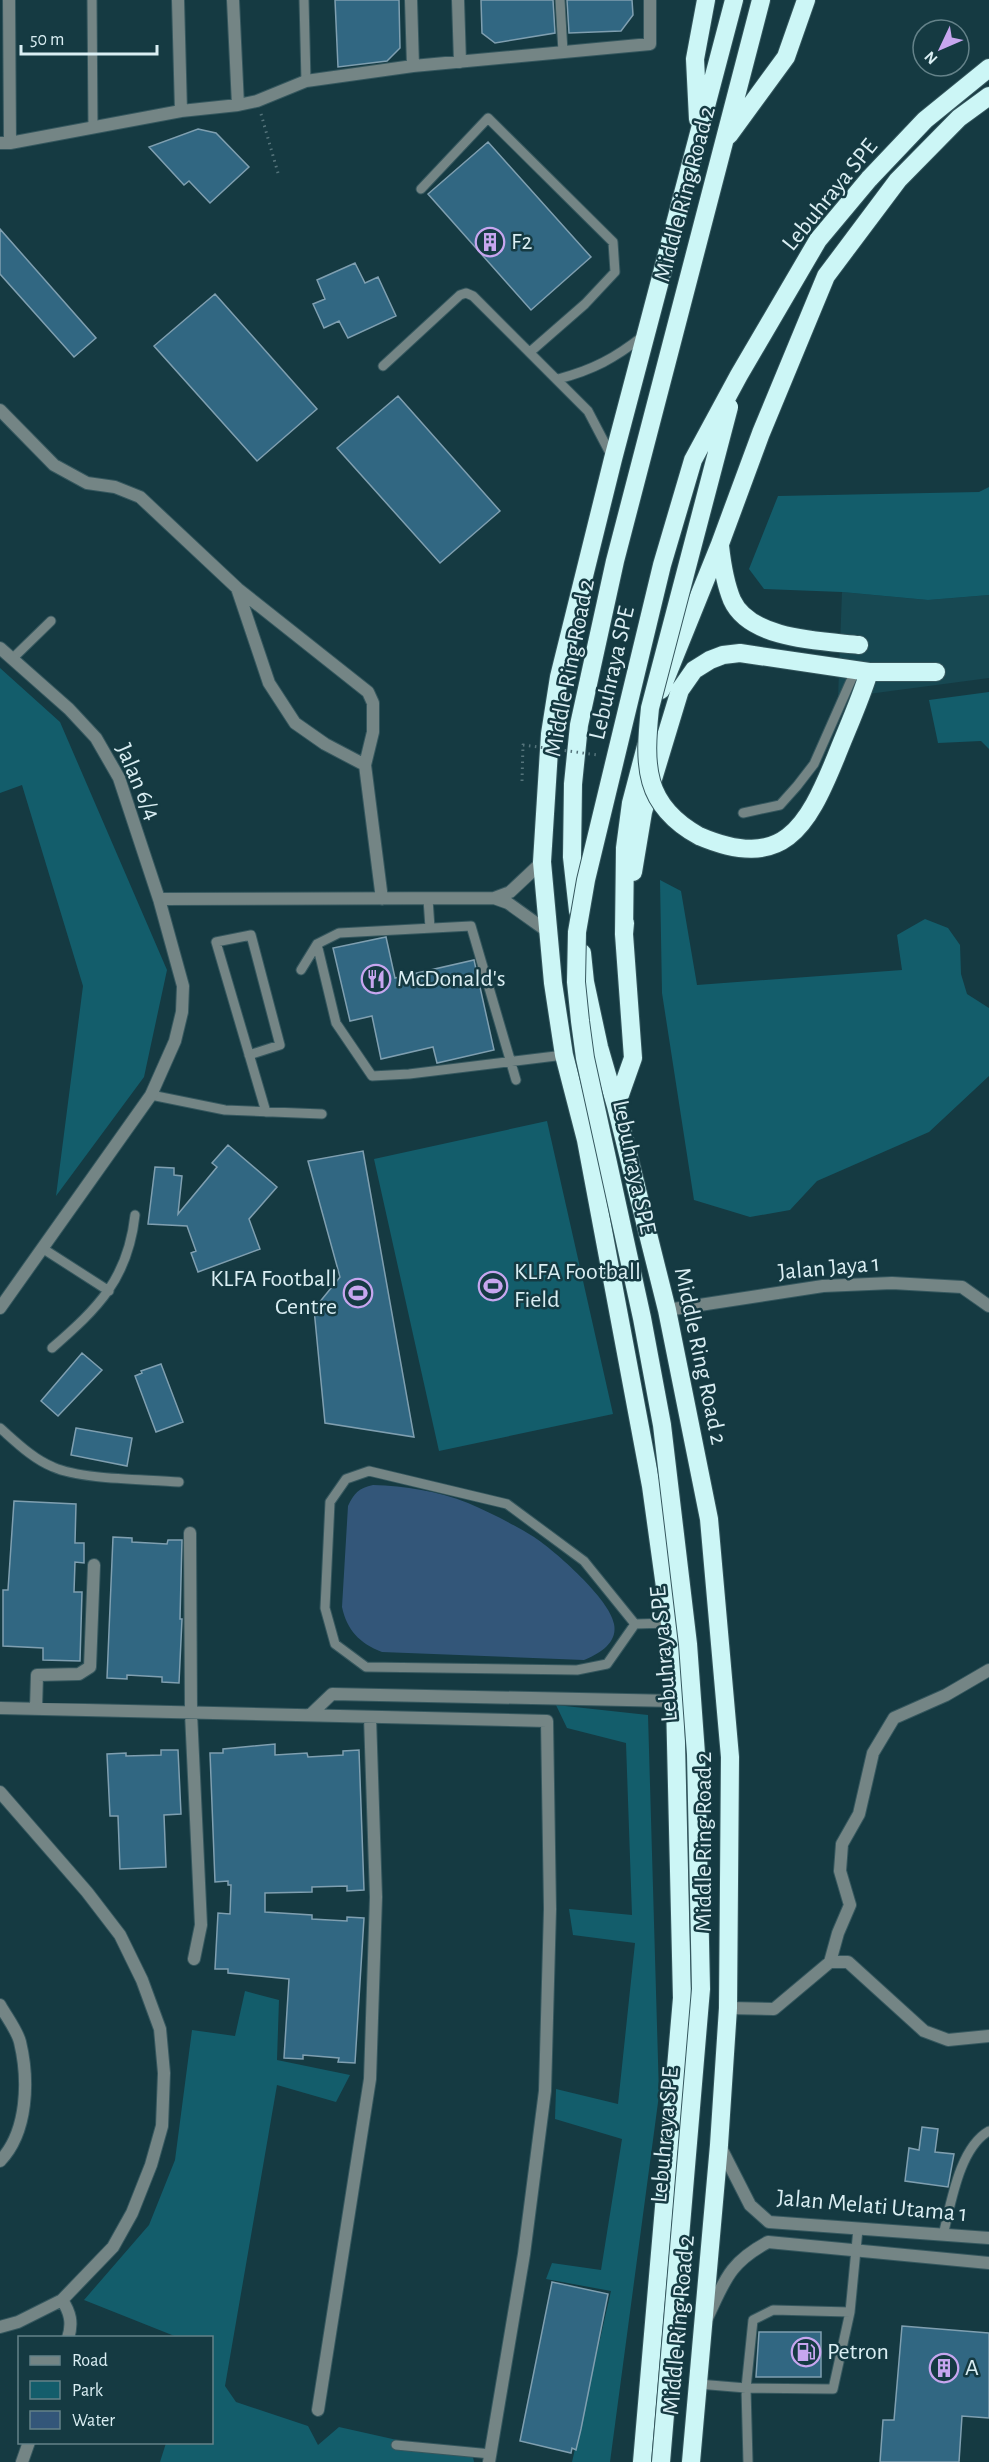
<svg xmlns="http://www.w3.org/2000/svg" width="989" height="2462" viewBox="0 0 989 2462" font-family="'Alegreya Sans',sans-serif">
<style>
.built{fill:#174852}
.green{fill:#135d6b}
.water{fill:#335679}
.building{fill:#316782;stroke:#7f9fb0;stroke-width:1.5}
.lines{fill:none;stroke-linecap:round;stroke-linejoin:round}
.lane-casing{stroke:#35575e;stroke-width:11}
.street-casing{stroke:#35575e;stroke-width:14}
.highway-casing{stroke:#35575e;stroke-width:20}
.path{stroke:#55747b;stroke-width:3;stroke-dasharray:1.5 4.5;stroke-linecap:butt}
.lane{stroke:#748585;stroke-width:9}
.street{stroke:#748585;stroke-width:12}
.highway{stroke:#ccf6f6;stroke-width:18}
.highway-bridge-casing{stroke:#35575e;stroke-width:20;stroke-linecap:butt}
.path-bridge{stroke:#55747b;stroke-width:3;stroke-dasharray:1.5 4.5;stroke-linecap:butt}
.highway-bridge{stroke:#ccf6f6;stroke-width:18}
.labels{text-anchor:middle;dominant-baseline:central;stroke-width:5;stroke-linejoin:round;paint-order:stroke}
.street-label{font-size:24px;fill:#daeef3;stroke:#153a42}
.poi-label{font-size:24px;fill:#daeef3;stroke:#153a42;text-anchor:start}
</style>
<rect width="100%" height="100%" fill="#153a42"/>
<path class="built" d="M842 592 928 600 989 595V678L838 698Z"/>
<path class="green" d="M989 487V595L928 600 842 592 764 589 749 569 778 496 979 492Z
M0 668 60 722 167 970 144 1077 56 1196 83 986 22 785 0 793Z
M989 692V749L981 741 938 743 929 700Z
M660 880 681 891 697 985 902 970 897 935 925 919 948 928 960 945 961 974 967 994 989 1008V1076L929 1132 817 1181 790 1210 750 1217 694 1200 662 993Z
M547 1121 613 1414 439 1451 374 1159Z
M556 1705 648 1715 659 2095 610 2462H572L611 2291 546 2279 552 2263 601 2270 622 2139 555 2119 556 2089 618 2104 635 1943 573 1935 569 1909 632 1915 626 1743 567 1728Z
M245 1991 279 2000 277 2060 350 2075 336 2102 277 2085 225 2386 236 2402 308 2426 318 2445 339 2427 473 2457 474 2462H160L166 2443 212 2442V2338L177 2337 84 2300 149 2225 175 2160 192 2030 235 2036Z"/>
<path class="water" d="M373 1485C405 1486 438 1491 468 1503 491 1513 513 1524 534 1537 555 1551 610 1599 614 1624 618 1643 599 1654 584 1660L382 1652C359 1643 347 1630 342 1607L348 1506C354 1493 359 1488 373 1485Z"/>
<path class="building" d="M335 0H399L400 48 387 61 338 67Z
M481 0H553L555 33 495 43 482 33Z
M567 0H632L633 15 621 31 569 33Z
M198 129 216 133 249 167 210 203 189 181 184 185 149 147Z
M488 142 591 257 531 310 428 194Z
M0 229 96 338 74 357 0 274Z
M355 263 365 283 378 277 396 316 348 338 339 321 324 328 313 304 325 299 317 280Z
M215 294 317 409 257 461 154 346Z
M398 396 500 511 440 563 337 448Z
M386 937 395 978 474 960 494 1050 437 1063 433 1047 381 1059 372 1016 350 1021 333 948Z
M228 1145 277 1187 249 1219 260 1249 198 1272 191 1253 196 1251 187 1226 148 1224 155 1167 174 1168V1175L182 1176 178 1214 217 1167 212 1163Z
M363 1151 414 1437 325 1423 314 1309 340 1277 308 1161Z
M82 1353 102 1370 58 1416 41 1401Z
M161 1364 183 1422 156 1432 135 1376 142 1373 141 1371Z
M76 1428 132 1438 127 1466 71 1455Z
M14 1501 76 1504 75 1543H84V1563L75 1562 74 1592H82L80 1661 43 1660V1648L3 1646V1590H8Z
M113 1537 132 1538V1542L167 1544 168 1540H182L180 1619H182L179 1683 162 1682V1677L127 1675V1679L107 1678Z
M275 1744V1755L307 1753 308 1757 343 1755V1751L359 1750 364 1890 347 1891V1886L312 1887V1892L265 1893V1912L312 1915V1919L347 1921V1917L364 1918 355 2063 338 2062 339 2058 303 2055V2059L284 2058 289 1979 228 1973V1969H215L218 1913 230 1914 231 1885H228V1881L215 1882 210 1753H223V1749Z
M161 1750H178L181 1814 164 1815 166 1867 120 1869 118 1816H110L107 1754 126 1753V1756L161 1755Z
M922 2127 938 2129 935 2152 954 2154 948 2187 905 2181 909 2148 919 2150Z
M552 2282 608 2294 581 2429 576 2450 572 2448 571 2453 520 2441Z
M902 2326 989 2333V2418L962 2416 959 2462H880L883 2420H894Z
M759 2332H821V2377H756Z"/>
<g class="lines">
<g class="lane-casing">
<path id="lane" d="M92 0 93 128
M304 0 306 81
M560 0 563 52
M421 189 488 118 613 242 615 272 585 304 530 352
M383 366 460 295 466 293 473 296 588 411 611 455
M558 379C593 370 615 358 643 336
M12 659 51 621
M743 813 780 805 797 786 814 764 856 669
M428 899 430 928
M317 944 336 1023 372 1076 409 1074 564 1055
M301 970 317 944 339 933 471 926 516 1080
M249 1055 280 1045 251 935 216 942 266 1112
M151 1095 225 1110 322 1114
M42 1248 109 1291
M52 1348C98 1308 128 1279 135 1215
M0 1428C16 1442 33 1459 53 1467 82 1480 145 1479 179 1482
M635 1624 607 1664 577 1670 366 1667 335 1644 325 1608 330 1502 346 1479 369 1471 507 1504 584 1561 635 1624 670 1623
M943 2235C951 2204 959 2148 989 2131
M698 2384 746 2388 833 2389 850 2312 858 2229
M396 2445 491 2454
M748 2462 746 2388 753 2320 773 2310 850 2312"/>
</g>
<g class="street-casing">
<path id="street" d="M9 0 10 143
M178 0 181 111
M233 0 238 105
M411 0 413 66
M458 0 460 62
M0 143H10L181 111 238 105 257 101 306 81 413 66 650 44V0
M0 410 54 465 87 483 115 487 140 497 237 588 269 683 295 723 325 744 365 765
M238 589 368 692 373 703V732L365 765 382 899
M0 648 69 709 96 738 119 778 159 899 183 986 182 1012 175 1041 151 1095 0 1308
M494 898 508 903 547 931
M159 899 494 898 510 892 542 862
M667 1310 823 1286 892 1283 962 1287 989 1306
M190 1533 191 1713 201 1925 194 1959
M0 1708 547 1721 550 1909 545 2091 524 2254 489 2462
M36 1708 37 1675 79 1674 90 1667 94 1565
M310 1715 332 1694 675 1701
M0 1792 87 1892 120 1935 142 1980 160 2029 164 2073 162 2126 151 2165 132 2213 113 2247 62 2300 18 2322 0 2327
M830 1962 838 1933 850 1905 840 1871 842 1844 859 1814 873 1753 894 1718 946 1695 989 1670
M0 2005C6 2016 17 2030 20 2042 29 2080 28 2132 0 2161
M728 2008 774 2009 830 1962H848L924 2031 948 2040 989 2036
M720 2146 750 2205 769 2222 989 2238
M62 2300C70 2312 73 2323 68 2338
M707 2318C725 2280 729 2263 768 2242L989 2263
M318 2410 370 2079 376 1897 370 1717
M22 2462 29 2442"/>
</g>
<g class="highway-casing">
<path id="highway" d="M698 119 695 59 706 0
M729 135 786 57 806 0
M869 179 925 120 989 68
M720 546C722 564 725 583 732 600 750 640 822 641 859 645
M661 690 720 544 761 433 826 276 898 180 959 118 989 96
M699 836C783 872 807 828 836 757 847 729 860 701 869 672
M633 872 643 812 680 690 694 670 710 660 723 655 740 653 869 672H936
M578 911 572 857 573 784 579 725 615 561 761 0
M624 934 625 848 631 803 646 746
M582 953 585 982 599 1047 616 1106 667 1310 709 1519 730 1757 728 2008 719 2145 691 2462
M616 1106 633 1058 624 934 625 923
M642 2462 682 1998 675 1701 670 1623 651 1486 586 1140 564 1055 553 983 542 862 550 734 559 677 613 459 734 0"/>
</g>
<path class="path" d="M261 114 278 173"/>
<use href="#lane" class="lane"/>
<use href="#street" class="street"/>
<use href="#highway" class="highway"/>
<g class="highway-bridge-casing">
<path id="highway-bridge" d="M699 836C643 805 644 765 650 708L729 407
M661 2462 701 1989 696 1754 688 1644 662 1425 642 1318 585 1058 580 1021 576 982 577 932 586 880 662 565 693 460 739 375 818 240 869 179"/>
</g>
<path class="path-bridge" d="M522 781 523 745 598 755"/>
<use href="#highway-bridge" class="highway-bridge"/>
</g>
<defs>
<g id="building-ring" transform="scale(1.5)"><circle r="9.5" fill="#153a42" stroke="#c7a6ef" stroke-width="1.5"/><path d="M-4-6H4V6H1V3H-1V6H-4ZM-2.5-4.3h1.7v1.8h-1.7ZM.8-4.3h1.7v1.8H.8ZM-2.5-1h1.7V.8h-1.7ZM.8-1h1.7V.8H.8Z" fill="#c7a6ef"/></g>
<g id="restaurant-ring" transform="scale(1.5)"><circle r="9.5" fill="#153a42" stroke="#c7a6ef" stroke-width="1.5"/><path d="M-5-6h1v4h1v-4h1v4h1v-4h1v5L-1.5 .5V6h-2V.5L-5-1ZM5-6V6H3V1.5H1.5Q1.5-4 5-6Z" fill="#c7a6ef"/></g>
<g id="stadium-ring" transform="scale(1.5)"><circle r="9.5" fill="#153a42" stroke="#c7a6ef" stroke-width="1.5"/><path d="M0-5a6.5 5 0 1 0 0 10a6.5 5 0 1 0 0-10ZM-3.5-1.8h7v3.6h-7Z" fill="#c7a6ef"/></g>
<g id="fuel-ring" transform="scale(1.5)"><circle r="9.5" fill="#153a42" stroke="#c7a6ef" stroke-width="1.5"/><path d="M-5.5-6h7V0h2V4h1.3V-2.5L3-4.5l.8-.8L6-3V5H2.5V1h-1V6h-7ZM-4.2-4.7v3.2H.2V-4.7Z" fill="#c7a6ef"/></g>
</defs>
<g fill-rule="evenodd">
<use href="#building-ring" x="490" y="242"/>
<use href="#restaurant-ring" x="376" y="979"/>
<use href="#stadium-ring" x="493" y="1286"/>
<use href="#stadium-ring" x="358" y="1293"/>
<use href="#fuel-ring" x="806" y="2352"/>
<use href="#building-ring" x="944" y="2368"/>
</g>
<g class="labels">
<g class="street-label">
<text transform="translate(685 194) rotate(-75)">Middle Ring Road 2</text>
<text transform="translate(830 195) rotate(-51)">Lebuhraya SPE</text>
<text transform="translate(570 668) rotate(-79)">Middle Ring Road 2</text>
<text transform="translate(612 673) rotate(-77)">Lebuhraya SPE</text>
<text transform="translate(138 782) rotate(67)">Jalan 6/4</text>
<text transform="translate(634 1167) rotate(78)">Lebuhraya SPE</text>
<text transform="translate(829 1268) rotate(-5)">Jalan Jaya 1</text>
<text transform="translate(700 1356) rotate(78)">Middle Ring Road 2</text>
<text transform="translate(664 1654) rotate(-95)">Lebuhraya SPE</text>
<text transform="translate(704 1842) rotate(-90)">Middle Ring Road 2</text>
<text transform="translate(665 2135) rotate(-85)">Lebuhraya SPE</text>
<text transform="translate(872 2206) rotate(5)">Jalan Melati Utama 1</text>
<text transform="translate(679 2325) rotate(-85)">Middle Ring Road 2</text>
</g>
<g class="poi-label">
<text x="511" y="242">F2</text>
<text x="397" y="979">McDonald's</text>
<text x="514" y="1272">KLFA Football<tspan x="514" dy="28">Field</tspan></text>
<text x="337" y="1279" text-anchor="end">KLFA Football<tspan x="337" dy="28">Centre</tspan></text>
<text x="827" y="2352">Petron</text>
<text x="965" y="2368">A</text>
</g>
</g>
<rect x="18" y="2336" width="195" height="108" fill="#153a42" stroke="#648289" stroke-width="1.5"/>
<rect x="30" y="2356" width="30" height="9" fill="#748585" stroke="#648289" stroke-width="1.5"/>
<text x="72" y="2366" font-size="18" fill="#daeef3">Road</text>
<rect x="30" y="2381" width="30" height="18" fill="#135d6b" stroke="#648289" stroke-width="1.5"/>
<text x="72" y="2396" font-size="18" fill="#daeef3">Park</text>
<rect x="30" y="2411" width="30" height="18" fill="#335679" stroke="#648289" stroke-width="1.5"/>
<text x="72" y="2426" font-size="18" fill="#daeef3">Water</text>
<g transform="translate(941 48) rotate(226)"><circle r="28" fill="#153a42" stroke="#648289" stroke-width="1.5"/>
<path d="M0-4.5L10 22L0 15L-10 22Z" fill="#c7a6ef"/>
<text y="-9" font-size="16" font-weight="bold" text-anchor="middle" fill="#daeef3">N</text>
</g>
<path d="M21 45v9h136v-9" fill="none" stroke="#daeef3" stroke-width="3"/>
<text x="30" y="45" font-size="18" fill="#daeef3" stroke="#153a42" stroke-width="4.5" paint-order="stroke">50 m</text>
</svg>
